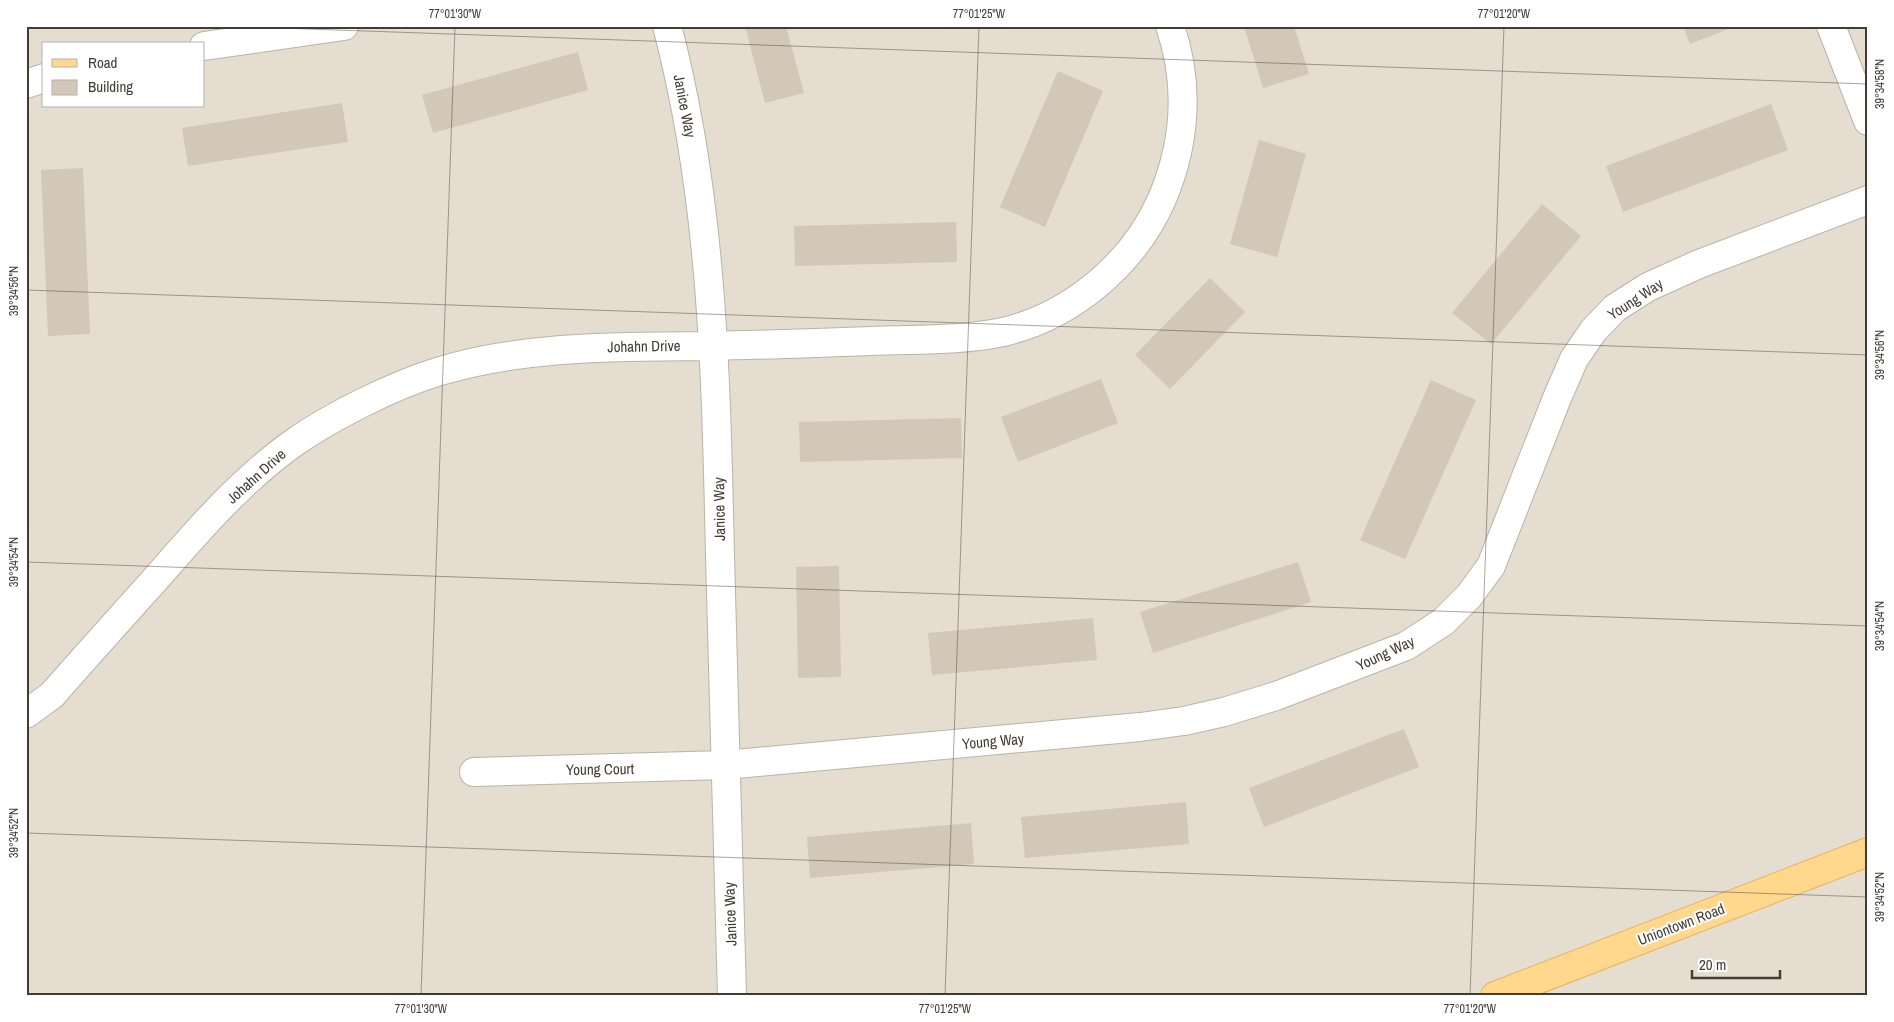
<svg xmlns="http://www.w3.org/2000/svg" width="1894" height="1022" viewBox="0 0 1894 1022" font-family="'Archivo Narrow',sans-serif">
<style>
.residential{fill:#e5ddd0;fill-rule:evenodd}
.building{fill:#d3c7b7}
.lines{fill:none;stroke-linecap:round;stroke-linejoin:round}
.minor-casing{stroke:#bdb3a5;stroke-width:30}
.major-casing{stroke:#e5b45d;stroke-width:30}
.minor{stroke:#fff;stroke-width:28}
.major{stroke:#ffd88d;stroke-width:28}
.ticks{fill:none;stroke:#433c33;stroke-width:1;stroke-opacity:0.45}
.labels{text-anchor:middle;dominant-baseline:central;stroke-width:4;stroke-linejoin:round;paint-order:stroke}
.street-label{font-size:15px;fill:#433c33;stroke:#fff}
.neatline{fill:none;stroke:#433c33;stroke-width:2}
.ticks-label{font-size:12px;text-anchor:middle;fill:#433c33}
</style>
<rect width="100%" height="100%" fill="#f1ece2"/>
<path class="residential" d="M26 26H1868V996H26ZM44 44H204V106H44Z"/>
<path class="building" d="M745 26H786L804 93 765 103Z
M1244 26H1294L1309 74 1263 88Z
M1683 26H1736L1690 44Z
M578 52 588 90 433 133 422 95Z
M1058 71 1103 91 1045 227 1000 207Z
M342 103 348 142 188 166 182 128Z
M1771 104 1788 150 1623 212 1606 166Z
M1259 140 1306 154 1277 257 1230 244Z
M83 168 90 334 48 336 41 170Z
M1542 204 1581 236 1491 344 1452 313Z
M956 222 957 262 795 266 794 226Z
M1210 278 1245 312 1170 389 1135 355Z
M1101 379 1118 423 1018 462 1001 417Z
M1431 380 1476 400 1405 559 1360 540Z
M961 418 962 458 800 462 799 422Z
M1298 562 1311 602 1153 653 1140 612Z
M839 566 841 677 798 678 796 567Z
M1093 618 1097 660 932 675 928 633Z
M1404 729 1419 767 1264 827 1249 788Z
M1186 802 1189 844 1025 858 1021 817Z
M971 823 974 864 810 878 807 837Z"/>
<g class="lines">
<g class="minor-casing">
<path id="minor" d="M667 26C713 200 716 377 720 556 723 702 728 849 732 996
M1831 26 1868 121
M204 46 344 26
M26 84 44 78
M26 714 52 695C88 654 124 614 160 574 200 528 242 480 292 444 330 417 392 386 437 372 525 345 617 347 708 346 762 345 816 343 871 341 915 339 960 341 1003 332 1072 316 1134 263 1162 199 1186 142 1190 85 1170 26
M474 772 725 765 1140 727 1184 721 1224 712 1276 696 1406 646 1443 622 1469 596 1491 566 1557 398 1574 359 1593 331 1615 308 1648 287 1699 264 1868 200"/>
</g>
<g class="major-casing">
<path id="major" d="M1495 996 1868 852"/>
</g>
<use href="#minor" class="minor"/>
<use href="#major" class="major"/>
</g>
<path class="ticks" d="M223 26 1868 84M26 290 1868 355M26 562 1868 626M26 833 1868 897M421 996 455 26M945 996 979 26M1470 996 1504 26"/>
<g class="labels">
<g class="street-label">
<text transform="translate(685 106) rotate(79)">Janice Way</text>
<text transform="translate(1635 299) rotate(-33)">Young Way</text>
<text transform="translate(644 346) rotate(-1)">Johahn Drive</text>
<text transform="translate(256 476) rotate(-42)">Johahn Drive</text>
<text transform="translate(719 509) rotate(-91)">Janice Way</text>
<text transform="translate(1385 653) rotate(-25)">Young Way</text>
<text transform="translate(993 741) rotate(-5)">Young Way</text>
<text transform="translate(600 769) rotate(-1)">Young Court</text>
<text transform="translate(730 914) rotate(-92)">Janice Way</text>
<text transform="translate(1681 924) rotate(-21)">Uniontown Road</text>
</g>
</g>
<rect width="1894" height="1022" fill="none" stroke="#ffffff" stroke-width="55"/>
<rect x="42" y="42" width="162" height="65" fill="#ffffff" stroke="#b4b1ad"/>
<rect x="52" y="59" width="25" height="8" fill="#ffd88d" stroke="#b4b1ad"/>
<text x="88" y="68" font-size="15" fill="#433c33">Road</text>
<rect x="52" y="80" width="25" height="15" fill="#d3c7b7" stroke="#b4b1ad"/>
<text x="88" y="92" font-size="15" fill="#433c33">Building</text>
<path d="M1692 970v8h88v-8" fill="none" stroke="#433c33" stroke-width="2.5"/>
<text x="1699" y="970" font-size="15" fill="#433c33" stroke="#ffffff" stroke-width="4" paint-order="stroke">20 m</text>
<rect x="28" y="28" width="1838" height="966" class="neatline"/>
<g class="ticks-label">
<text x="455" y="18">77°01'30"W</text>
<text x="979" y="18">77°01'25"W</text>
<text x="1504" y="18">77°01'20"W</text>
<text transform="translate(1880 84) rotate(-90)" y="4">39°34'58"N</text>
<text transform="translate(14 291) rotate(-90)" y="4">39°34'56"N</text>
<text transform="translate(1880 355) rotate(-90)" y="4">39°34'56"N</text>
<text transform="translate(14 562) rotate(-90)" y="4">39°34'54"N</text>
<text transform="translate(1880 626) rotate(-90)" y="4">39°34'54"N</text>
<text transform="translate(14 833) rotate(-90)" y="4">39°34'52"N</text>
<text transform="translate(1880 897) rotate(-90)" y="4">39°34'52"N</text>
<text x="421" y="1013">77°01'30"W</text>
<text x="945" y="1013">77°01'25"W</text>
<text x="1470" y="1013">77°01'20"W</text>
</g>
</svg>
